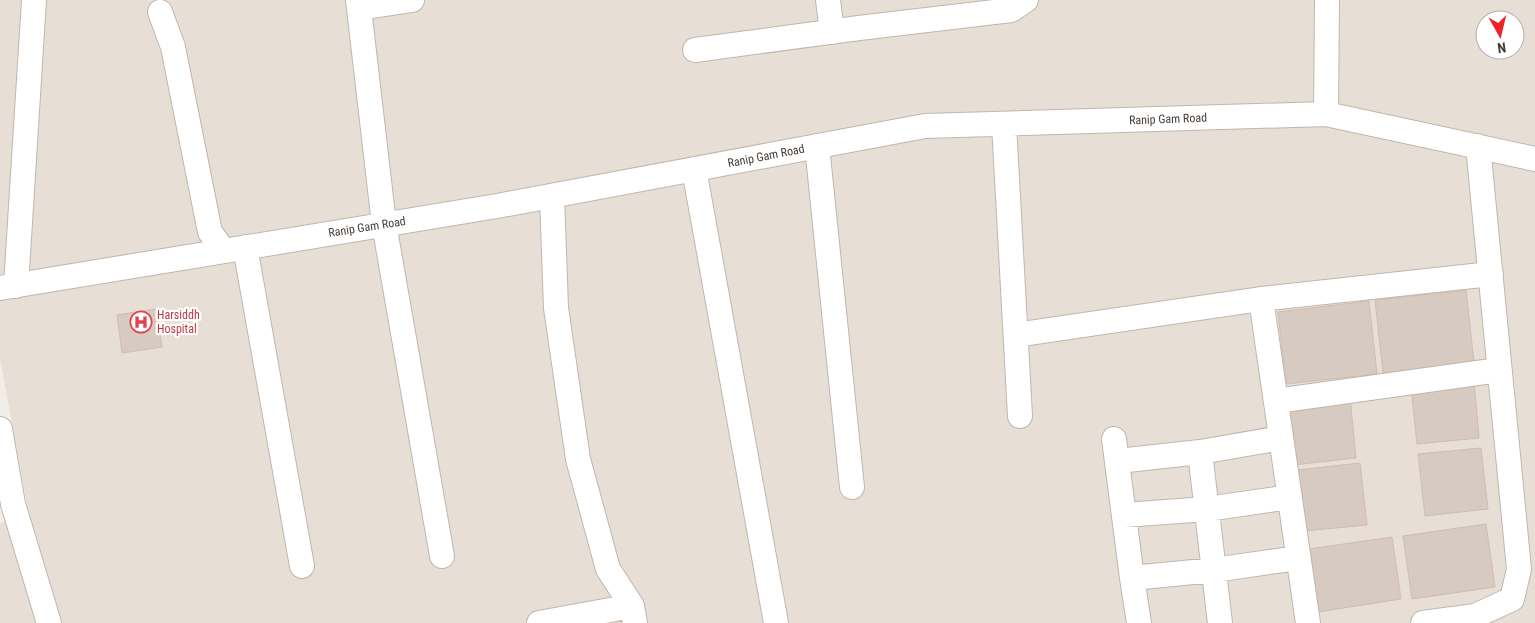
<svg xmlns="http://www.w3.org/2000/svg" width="1535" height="623" viewBox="0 0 1535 623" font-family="'Roboto Condensed',sans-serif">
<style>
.residential{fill:#e7ded6;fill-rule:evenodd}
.building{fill:#d7cac0;stroke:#cfbdb1}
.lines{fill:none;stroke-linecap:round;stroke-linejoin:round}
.minor-casing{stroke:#c1b6ad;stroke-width:26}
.minor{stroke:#fff;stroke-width:24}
.labels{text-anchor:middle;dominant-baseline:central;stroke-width:4.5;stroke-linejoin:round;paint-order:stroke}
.street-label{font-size:12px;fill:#463d37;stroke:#fff}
.health-label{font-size:12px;fill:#be3a42;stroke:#fff;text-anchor:start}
</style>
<rect width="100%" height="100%" fill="#f3ede7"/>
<path class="residential" d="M0 0H25L8 280 0 279Z
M40 0H1323L1320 107 921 119 25 275Z
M1340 0H1535V151L1337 105ZM1485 20H1515V50H1485Z
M1326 126 1535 166V623H0V524L27 505 0 358V300L928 135Z"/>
<path class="building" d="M1466 290 1474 362 1383 373 1375 300Z
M1369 301 1377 374 1286 384 1278 312Z
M156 309 162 347 122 353 117 315Z
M1474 381 1479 438 1417 444 1411 387Z
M1350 397 1356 458 1293 465 1287 403Z
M1481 448 1488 509 1425 516 1418 454Z
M1360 463 1367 525 1304 531 1298 470Z
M1486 524 1495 587 1412 599 1403 536Z
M1392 537 1401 599 1318 612 1309 549Z"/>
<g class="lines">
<g class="minor-casing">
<path id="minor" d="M358 0 384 224 442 556
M828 0 832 32
M359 8 412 0
M160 12 173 47 210 232 224 251
M695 50 859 28 1011 10 1026 0
M1326 114 1327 0
M1004 124 1020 416
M817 146 852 487
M694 169 776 623
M552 196 556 308 578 459 608 569 632 606 635 623
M245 247 302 566
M16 286 34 0
M0 288 497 206 925 126 1326 114 1535 159
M1261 299 1308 623
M1016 335 1261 299 1491 274
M1276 401 1499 370
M0 429 13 504 49 623
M1114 439 1132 578
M1200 452 1220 623
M1118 461 1200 452 1281 438
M1124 515 1207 509 1290 497
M539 623 632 606
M1139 623 1132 578 1214 570 1298 558
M1423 623 1475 616 1512 599 1519 569 1478 146"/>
</g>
<use href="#minor" class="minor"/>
</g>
<defs>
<g id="hospital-ring" transform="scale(1.125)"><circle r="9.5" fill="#fff" stroke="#e0444e" stroke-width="1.5"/><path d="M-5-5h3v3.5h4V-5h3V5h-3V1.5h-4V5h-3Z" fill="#e0444e"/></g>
</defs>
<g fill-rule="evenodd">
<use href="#hospital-ring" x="141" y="322"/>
</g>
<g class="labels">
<g class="street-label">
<text transform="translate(1168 119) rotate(-2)">Ranip Gam Road</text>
<text transform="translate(766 156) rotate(-11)">Ranip Gam Road</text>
<text transform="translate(367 227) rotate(-9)">Ranip Gam Road</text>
</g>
<g class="health-label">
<text x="157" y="315">Harsiddh<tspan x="157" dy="14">Hospital</tspan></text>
</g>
</g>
<g transform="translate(1500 35) rotate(172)"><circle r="24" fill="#ffffff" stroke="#b5b1af"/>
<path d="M0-4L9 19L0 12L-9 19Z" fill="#f12029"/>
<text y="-8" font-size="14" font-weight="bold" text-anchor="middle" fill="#463d37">N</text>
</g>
</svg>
